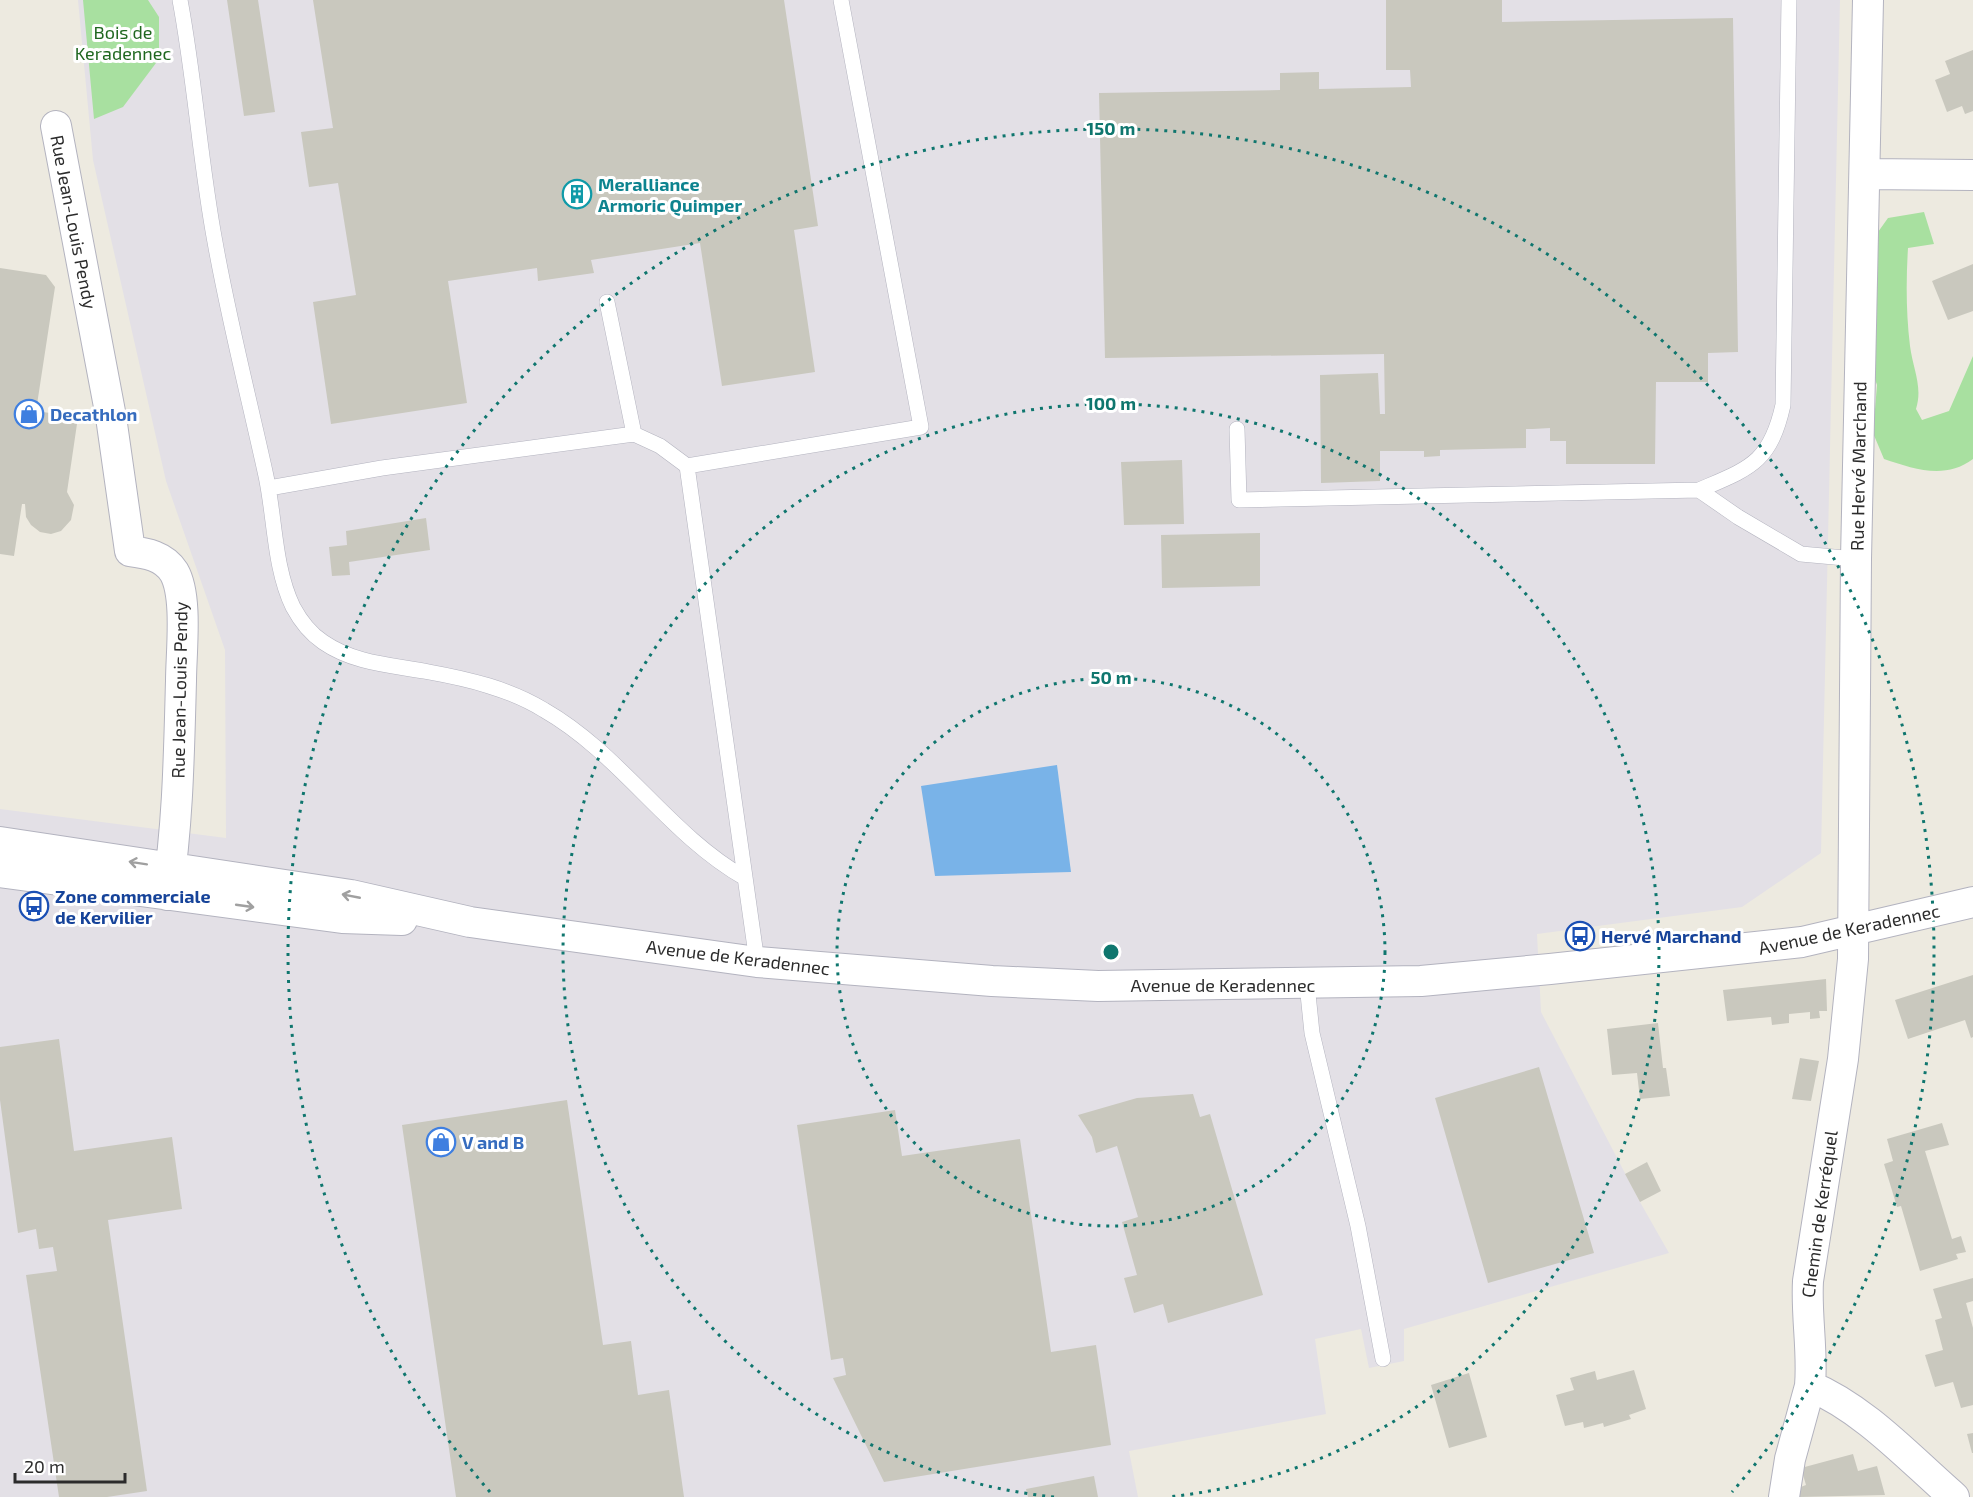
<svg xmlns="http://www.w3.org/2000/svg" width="1973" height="1497" viewBox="0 0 1973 1497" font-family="'Exo 2',sans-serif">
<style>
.industrial{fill:#e3e0e6}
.green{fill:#a8e0a0}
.water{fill:#79b3e8}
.building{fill:#c9c8be}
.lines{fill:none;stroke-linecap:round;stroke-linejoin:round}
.lane-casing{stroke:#b3b3bf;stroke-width:16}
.street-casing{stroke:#b3b3bf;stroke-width:32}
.lane{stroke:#fff;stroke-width:15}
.street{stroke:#fff;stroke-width:30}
.oneway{stroke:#a0a0a0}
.ring{fill:none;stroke:#0f766e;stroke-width:3;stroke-dasharray:3 6}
.labels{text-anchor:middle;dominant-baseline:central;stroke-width:6;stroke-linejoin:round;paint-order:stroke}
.park-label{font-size:18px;fill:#1f671f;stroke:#fff}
.culture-label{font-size:18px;font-weight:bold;fill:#0d838f;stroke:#fff;text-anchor:start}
.street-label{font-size:18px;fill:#2c2c2c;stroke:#fff}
.shop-label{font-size:18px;font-weight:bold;fill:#366cbe;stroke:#fff;text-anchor:start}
.transit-label{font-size:18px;font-weight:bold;fill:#164399;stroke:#fff;text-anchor:start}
.centre{fill:#0f766e;stroke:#fff;stroke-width:3}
.ring-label{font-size:18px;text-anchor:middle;font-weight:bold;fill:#0f766e;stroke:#fff;stroke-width:6;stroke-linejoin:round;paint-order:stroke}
</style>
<rect width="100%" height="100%" fill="#edeae0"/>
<path class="industrial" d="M78 0H1840L1821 853 1742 907 1537 934 1541 1012 1640 1202 1669 1253 1404 1329V1361L1369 1368 1361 1329 1315 1339 1326 1414 1129 1451 1138 1497H0V809L226 838 225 650 166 481 93 160Z"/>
<path class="green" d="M83 0H148L159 17V59L123 107 94 119Z
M1924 212 1934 244 1908 248C1906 280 1906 313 1910 346 1913 369 1923 387 1916 409L1922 420 1949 411 1973 356V459C1945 480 1914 469 1884 459L1873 433 1877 385 1868 358 1873 239 1888 218Z"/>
<path class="water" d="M1057 765 1071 872 935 876 921 786Z"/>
<path class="building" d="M227 0H258L275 112 244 116Z
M313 0H784L818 226 794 230 815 372 722 386 700 243 591 260 594 273 538 281 537 268 448 281 467 403 331 424 313 302 356 295 338 183 309 187 301 132 333 128Z
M1386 0H1502V22L1733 18 1738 352 1708 353V382H1656L1655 464H1566V441H1550V428L1533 429H1526V448L1440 450V456L1424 457V451H1380V481L1321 483 1320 375 1378 373 1380 414H1385L1384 354 1105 358 1099 93 1280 90V73L1319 72V89L1411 87 1410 70H1386Z
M1973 50V111L1965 114 1962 106 1947 112 1935 80 1950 74 1945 61Z
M1973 264V311L1948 320 1932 281Z
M0 268 46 275 55 287 36 411 78 417 67 492 74 505 71 520 61 531 51 534 40 532 31 525 26 517 25 504H22L14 556 0 554Z
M1182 460 1184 524 1124 525 1121 462Z
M426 518 430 550 349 562 350 575 332 576 329 547 347 545 346 531Z
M1260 533V586L1162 588 1161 535Z
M1973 975V1037L1971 1038 1965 1020 1908 1039 1895 1000Z
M1826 979 1827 1011H1819L1820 1018 1810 1019V1012L1789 1014V1023L1772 1025 1771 1017 1727 1021 1723 990Z
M1658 1023 1663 1068H1666L1670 1096 1640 1099 1637 1073 1612 1075 1607 1029Z
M59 1039 74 1151 172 1137 182 1209 108 1220 147 1491 107 1497H59L26 1275 57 1271 53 1247 39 1249 36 1229 18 1233 0 1100V1047Z
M1800 1058 1819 1061 1811 1101 1792 1099Z
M1539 1067 1594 1253 1488 1283 1435 1098Z
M1193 1094 1200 1117 1210 1114 1263 1295 1168 1323 1163 1304 1134 1313 1124 1278 1137 1275 1122 1222 1138 1217 1117 1146 1096 1153 1092 1137 1078 1115 1137 1098Z
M567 1100 603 1345 631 1341 638 1395 669 1390 684 1497H456L402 1125Z
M895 1110 902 1156 1020 1139 1051 1352 1096 1345 1111 1445 884 1482 833 1378 846 1375 843 1358 831 1360 797 1125Z
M1942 1123 1949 1145 1925 1151 1952 1239 1961 1236 1966 1252 1956 1254 1958 1259 1920 1271 1901 1206 1897 1207 1884 1164 1893 1161 1887 1139Z
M1647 1162 1661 1191 1640 1202 1625 1174Z
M1973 1278V1301L1966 1303 1973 1328V1405L1961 1408 1953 1382 1935 1387 1925 1355 1943 1350 1935 1320 1942 1318 1933 1289Z
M1634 1370 1646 1409 1629 1415 1631 1419 1604 1427 1603 1423 1584 1428 1583 1422 1565 1426 1556 1395 1574 1390 1570 1378 1595 1371 1597 1380Z
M1469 1373 1487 1437 1449 1448 1431 1385Z
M1973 1433V1453H1972L1967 1434Z
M1853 1454 1858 1471 1877 1466 1885 1495 1799 1497 1798 1488 1806 1485 1801 1468Z
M1094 1476 1098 1497H1028L1026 1489Z"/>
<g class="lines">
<g class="lane-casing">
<path id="lane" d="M180 0C195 80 200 162 215 242 229 321 249 398 266 476 275 518 274 568 293 607 300 620 311 634 323 642 355 664 392 665 429 672 468 679 510 689 544 710 621 754 669 835 745 878
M1237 429 1239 500 1699 490 1738 517 1801 554 1856 559
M634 434 660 446 687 466 757 962
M687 466 921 427 841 0
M269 488 382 468 634 434 607 302
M1699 490C1750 468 1770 463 1783 405L1789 0
M1307 984 1312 1033 1358 1226 1383 1359"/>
</g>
<g class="street-casing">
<path id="street" d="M1868 0 1856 559 1853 959 1843 1059 1808 1281C1806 1316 1813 1351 1810 1386 1865 1409 1910 1459 1954 1497
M56 126 111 417 130 551C146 553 164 556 174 572 188 596 181 653 181 681 179 753 178 824 167 895
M1865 174 1973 175
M0 842 351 895 470 922 757 962 992 981 1098 986 1421 981 1550 969 1802 942 1973 902
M0 872 342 918 402 920
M1784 1497 1790 1459 1810 1386"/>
</g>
<use href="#lane" class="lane"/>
<use href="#street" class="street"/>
</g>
<defs><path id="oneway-shaft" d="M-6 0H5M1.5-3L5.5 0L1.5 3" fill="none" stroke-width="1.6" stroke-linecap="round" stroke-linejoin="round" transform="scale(1.5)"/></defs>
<g class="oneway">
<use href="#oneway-shaft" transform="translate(138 863) rotate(-171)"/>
<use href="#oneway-shaft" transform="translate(351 896) rotate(-169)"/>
<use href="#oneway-shaft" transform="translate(245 906) rotate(8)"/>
</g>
<g class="ring">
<circle cx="1111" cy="952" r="274"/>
<path d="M1054 1497A548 548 0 1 1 1168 1497"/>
<path d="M490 1492A823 823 0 1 1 1732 1492"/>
</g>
<defs>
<g id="building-ring" transform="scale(1.5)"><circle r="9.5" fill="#fff" stroke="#0f9aa8" stroke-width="1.5"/><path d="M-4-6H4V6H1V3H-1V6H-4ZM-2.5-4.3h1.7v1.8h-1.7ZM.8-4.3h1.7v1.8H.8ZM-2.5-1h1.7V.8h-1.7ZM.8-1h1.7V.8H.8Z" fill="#0f9aa8"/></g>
<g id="shop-ring" transform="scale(1.5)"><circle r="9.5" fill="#fff" stroke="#3f7fe0" stroke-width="1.5"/><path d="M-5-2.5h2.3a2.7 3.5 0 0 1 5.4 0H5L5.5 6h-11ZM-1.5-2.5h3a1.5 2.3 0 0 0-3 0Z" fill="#3f7fe0"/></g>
<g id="bus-ring" transform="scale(1.5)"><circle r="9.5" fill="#fff" stroke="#1a4fb4" stroke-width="1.5"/><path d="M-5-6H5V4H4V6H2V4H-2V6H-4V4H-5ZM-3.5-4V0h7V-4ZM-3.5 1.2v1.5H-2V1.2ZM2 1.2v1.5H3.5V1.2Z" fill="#1a4fb4"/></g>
</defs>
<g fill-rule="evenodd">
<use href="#building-ring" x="577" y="194"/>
<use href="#shop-ring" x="29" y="414"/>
<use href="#bus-ring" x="34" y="906"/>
<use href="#bus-ring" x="1580" y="936"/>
<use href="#shop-ring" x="441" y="1142"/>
</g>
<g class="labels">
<g class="park-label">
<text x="123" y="32">Bois de<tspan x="123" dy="21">Keradennec</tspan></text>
</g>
<g class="culture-label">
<text x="598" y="184">Meralliance<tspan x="598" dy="21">Armoric Quimper</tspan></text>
</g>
<g class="street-label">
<text transform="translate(74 222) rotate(79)">Rue Jean-Louis Pendy</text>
<text transform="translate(1858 466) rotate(-89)">Rue Hervé Marchand</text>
<text transform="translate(179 690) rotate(-89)">Rue Jean-Louis Pendy</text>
<text transform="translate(1849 929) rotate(-12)">Avenue de Keradennec</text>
<text transform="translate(738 957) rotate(7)">Avenue de Keradennec</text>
<text x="1223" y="985">Avenue de Keradennec</text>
<text transform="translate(1819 1214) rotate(-82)">Chemin de Kerréquel</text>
</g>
<g class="shop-label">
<text x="50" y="414">Decathlon</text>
<text x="462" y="1142">V and B</text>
</g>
<g class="transit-label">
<text x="55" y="896">Zone commerciale<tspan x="55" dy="21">de Kervilier</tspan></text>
<text x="1601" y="936">Hervé Marchand</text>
</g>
</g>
<circle cx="1111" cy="952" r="9" class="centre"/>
<g class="ring-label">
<text x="1111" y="135">150 m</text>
<text x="1111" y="410">100 m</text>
<text x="1111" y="684">50 m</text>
</g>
<path d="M15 1473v9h110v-9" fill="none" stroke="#2c2c2c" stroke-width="3"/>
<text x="24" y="1473" font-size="18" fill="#2c2c2c" stroke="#ffffff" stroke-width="4.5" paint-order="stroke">20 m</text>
</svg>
